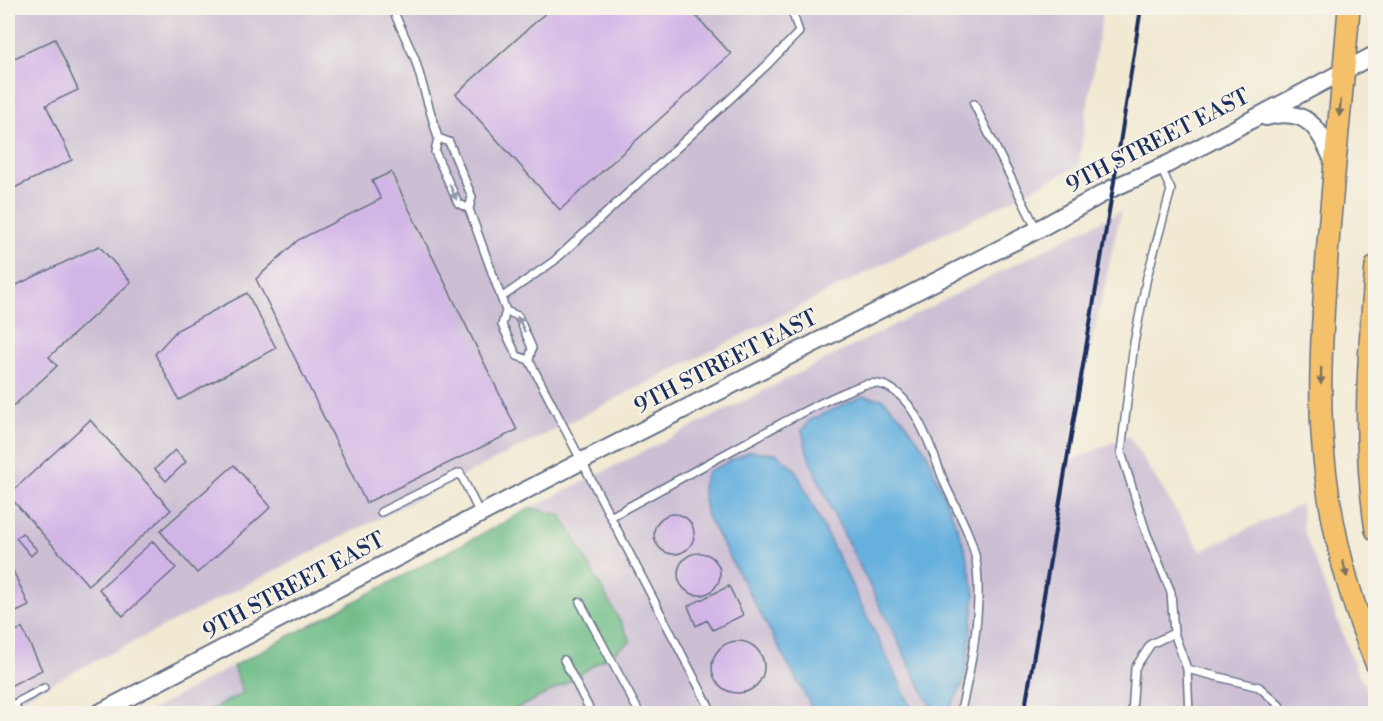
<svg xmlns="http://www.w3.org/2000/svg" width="1383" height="721" viewBox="0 0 1383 721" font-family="'Libre Bodoni',serif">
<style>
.industrial{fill:#ccbfd4}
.forest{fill:#6dbc86;stroke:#447672;stroke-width:1.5}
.water{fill:#66b0de;stroke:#40709e;stroke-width:1.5}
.building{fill:#d2b5e7}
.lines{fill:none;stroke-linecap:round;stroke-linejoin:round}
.service-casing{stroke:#667087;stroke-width:10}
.tertiary-casing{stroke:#667087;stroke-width:20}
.primary-casing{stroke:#667087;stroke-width:24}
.service{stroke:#fff;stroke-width:7}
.tertiary{stroke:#fff;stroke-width:16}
.primary{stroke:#f4c16a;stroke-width:21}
.rail{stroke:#1b2f5e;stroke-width:4}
.oneway{fill:#7d7163}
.oneway2{fill:#8d97ae}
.labels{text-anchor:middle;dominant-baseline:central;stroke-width:4.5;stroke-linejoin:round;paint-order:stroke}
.street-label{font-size:22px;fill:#1b2f5e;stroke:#f7f3e8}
</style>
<rect width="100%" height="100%" fill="#f7f3e8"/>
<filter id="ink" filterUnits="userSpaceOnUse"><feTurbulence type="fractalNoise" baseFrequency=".0167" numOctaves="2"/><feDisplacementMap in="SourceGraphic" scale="12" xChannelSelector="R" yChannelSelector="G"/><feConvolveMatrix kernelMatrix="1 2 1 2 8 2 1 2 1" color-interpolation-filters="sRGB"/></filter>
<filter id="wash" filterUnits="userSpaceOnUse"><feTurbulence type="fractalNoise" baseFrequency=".008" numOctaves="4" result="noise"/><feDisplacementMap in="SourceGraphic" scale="24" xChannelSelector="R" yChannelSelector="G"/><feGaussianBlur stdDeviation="1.35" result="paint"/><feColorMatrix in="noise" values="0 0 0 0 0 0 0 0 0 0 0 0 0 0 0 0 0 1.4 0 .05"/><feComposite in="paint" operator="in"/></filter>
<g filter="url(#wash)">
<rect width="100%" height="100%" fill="#f1e9d2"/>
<path class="industrial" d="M8 8H1103L1078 166 8 705Z
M1121 211 1065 463 1129 436 1201 551 1301 504 1303 529 1356 669 1376 707 1375 714 947 713 965 680 975 594 964 545 926 451 903 419 863 396 810 420 831 509 931 707 937 713H914L795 469 707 516 815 713 508 714 565 684 631 641 561 515 531 508Z
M233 666 243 693 202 713 144 714Z"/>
<path class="forest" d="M531 508 561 515 631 641 565 684 508 713 202 714 243 693 233 666Z"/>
<path class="water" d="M863 396 883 399 903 419 926 451 964 545 975 594 965 680 947 713H937L931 707 831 509 807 452 802 430 810 420Z
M750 451 776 453 795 469 914 713H815L707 516 702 487 707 472Z"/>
<g id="blocks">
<path class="building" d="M551 8H689L731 54 560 210 456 94Z
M55 39 78 90 46 105 72 160 8 191V61Z
M391 172 517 430 366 503 256 279 298 240 381 199 372 181Z
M99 246 131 282 49 357 57 366 8 411V318L10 315 8 312V289Z
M247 293 276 348 179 400 155 354 177 330Z
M90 420 171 510 88 585 8 495Z
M175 450 186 462 166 481 155 469Z
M234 465 271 507 197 573 160 531Z
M654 534a20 20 0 1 1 40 0a20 20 0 1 1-40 0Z
M22 533 37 550 31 556 16 538Z
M153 541 176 568 123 616 99 589Z
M678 574a21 21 0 1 1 42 0a21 21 0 1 1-42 0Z
M11 566 29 606 8 616V568Z
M729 586 743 615 713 630 707 620 696 626 688 606Z
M22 628 42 670 8 687V635Z
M712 667a26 26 0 1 1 52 0a26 26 0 1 1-52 0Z"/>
</g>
</g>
<g filter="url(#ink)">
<use href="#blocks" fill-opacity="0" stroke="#667087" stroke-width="1.5"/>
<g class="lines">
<g class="service-casing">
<path id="service" d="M392 8 415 59 438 138 435 152 458 203 469 209 472 197 449 142 438 138
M974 104 1037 230
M1161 168 1171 190 1147 277 1134 343 1121 452 1146 532 1171 592 1174 633 1187 669 1189 714
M469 209 506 311 502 325 517 356 529 360 532 348 518 316 506 311
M501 298 554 261 766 66 799 32 791 8
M529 360 713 714
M381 512 460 473 480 514
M612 516C668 485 724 455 780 424 803 412 825 400 850 390 855 388 861 385 867 384 912 377 932 453 945 484 956 509 971 533 976 560 983 606 971 669 960 714
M580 602 640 714
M564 660 592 714
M1187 669 1259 687 1279 705 1285 714
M8 704H14L44 688
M14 704 19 714
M1132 714 1135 668 1151 644 1174 633"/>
</g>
<g class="tertiary-casing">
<path id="tertiary" d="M1266 117C1307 106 1320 129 1334 163
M97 714 582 461 1037 230 1113 188 1168 164 1376 54"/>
</g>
<g class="primary-casing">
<path id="primary" d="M1349 8C1342 100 1331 192 1325 284 1322 334 1319 384 1322 434 1327 512 1346 591 1376 663
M1376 266C1368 357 1362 439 1376 530"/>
</g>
<use href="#service" class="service"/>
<use href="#tertiary" class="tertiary"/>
<use href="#primary" class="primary"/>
<path class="rail" d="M1024 714 1113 188 1141 8"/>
</g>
<defs><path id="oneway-solid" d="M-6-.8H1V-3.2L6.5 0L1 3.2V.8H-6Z" transform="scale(1.5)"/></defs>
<g class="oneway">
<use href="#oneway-solid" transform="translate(1340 108) rotate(96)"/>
<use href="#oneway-solid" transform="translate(1321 376) rotate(91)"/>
<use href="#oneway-solid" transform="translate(1345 569) rotate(76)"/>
</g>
<g class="oneway2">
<use href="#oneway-solid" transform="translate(453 192) rotate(66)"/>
<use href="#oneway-solid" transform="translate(521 324) rotate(-117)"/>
</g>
</g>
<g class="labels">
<g class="street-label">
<text transform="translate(1158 141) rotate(-27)">9TH STREET EAST</text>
<text transform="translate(726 362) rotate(-27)">9TH STREET EAST</text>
<text transform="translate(294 586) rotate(-28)">9TH STREET EAST</text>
</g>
</g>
<rect width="1383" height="721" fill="none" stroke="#f7f3e8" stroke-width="30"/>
</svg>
